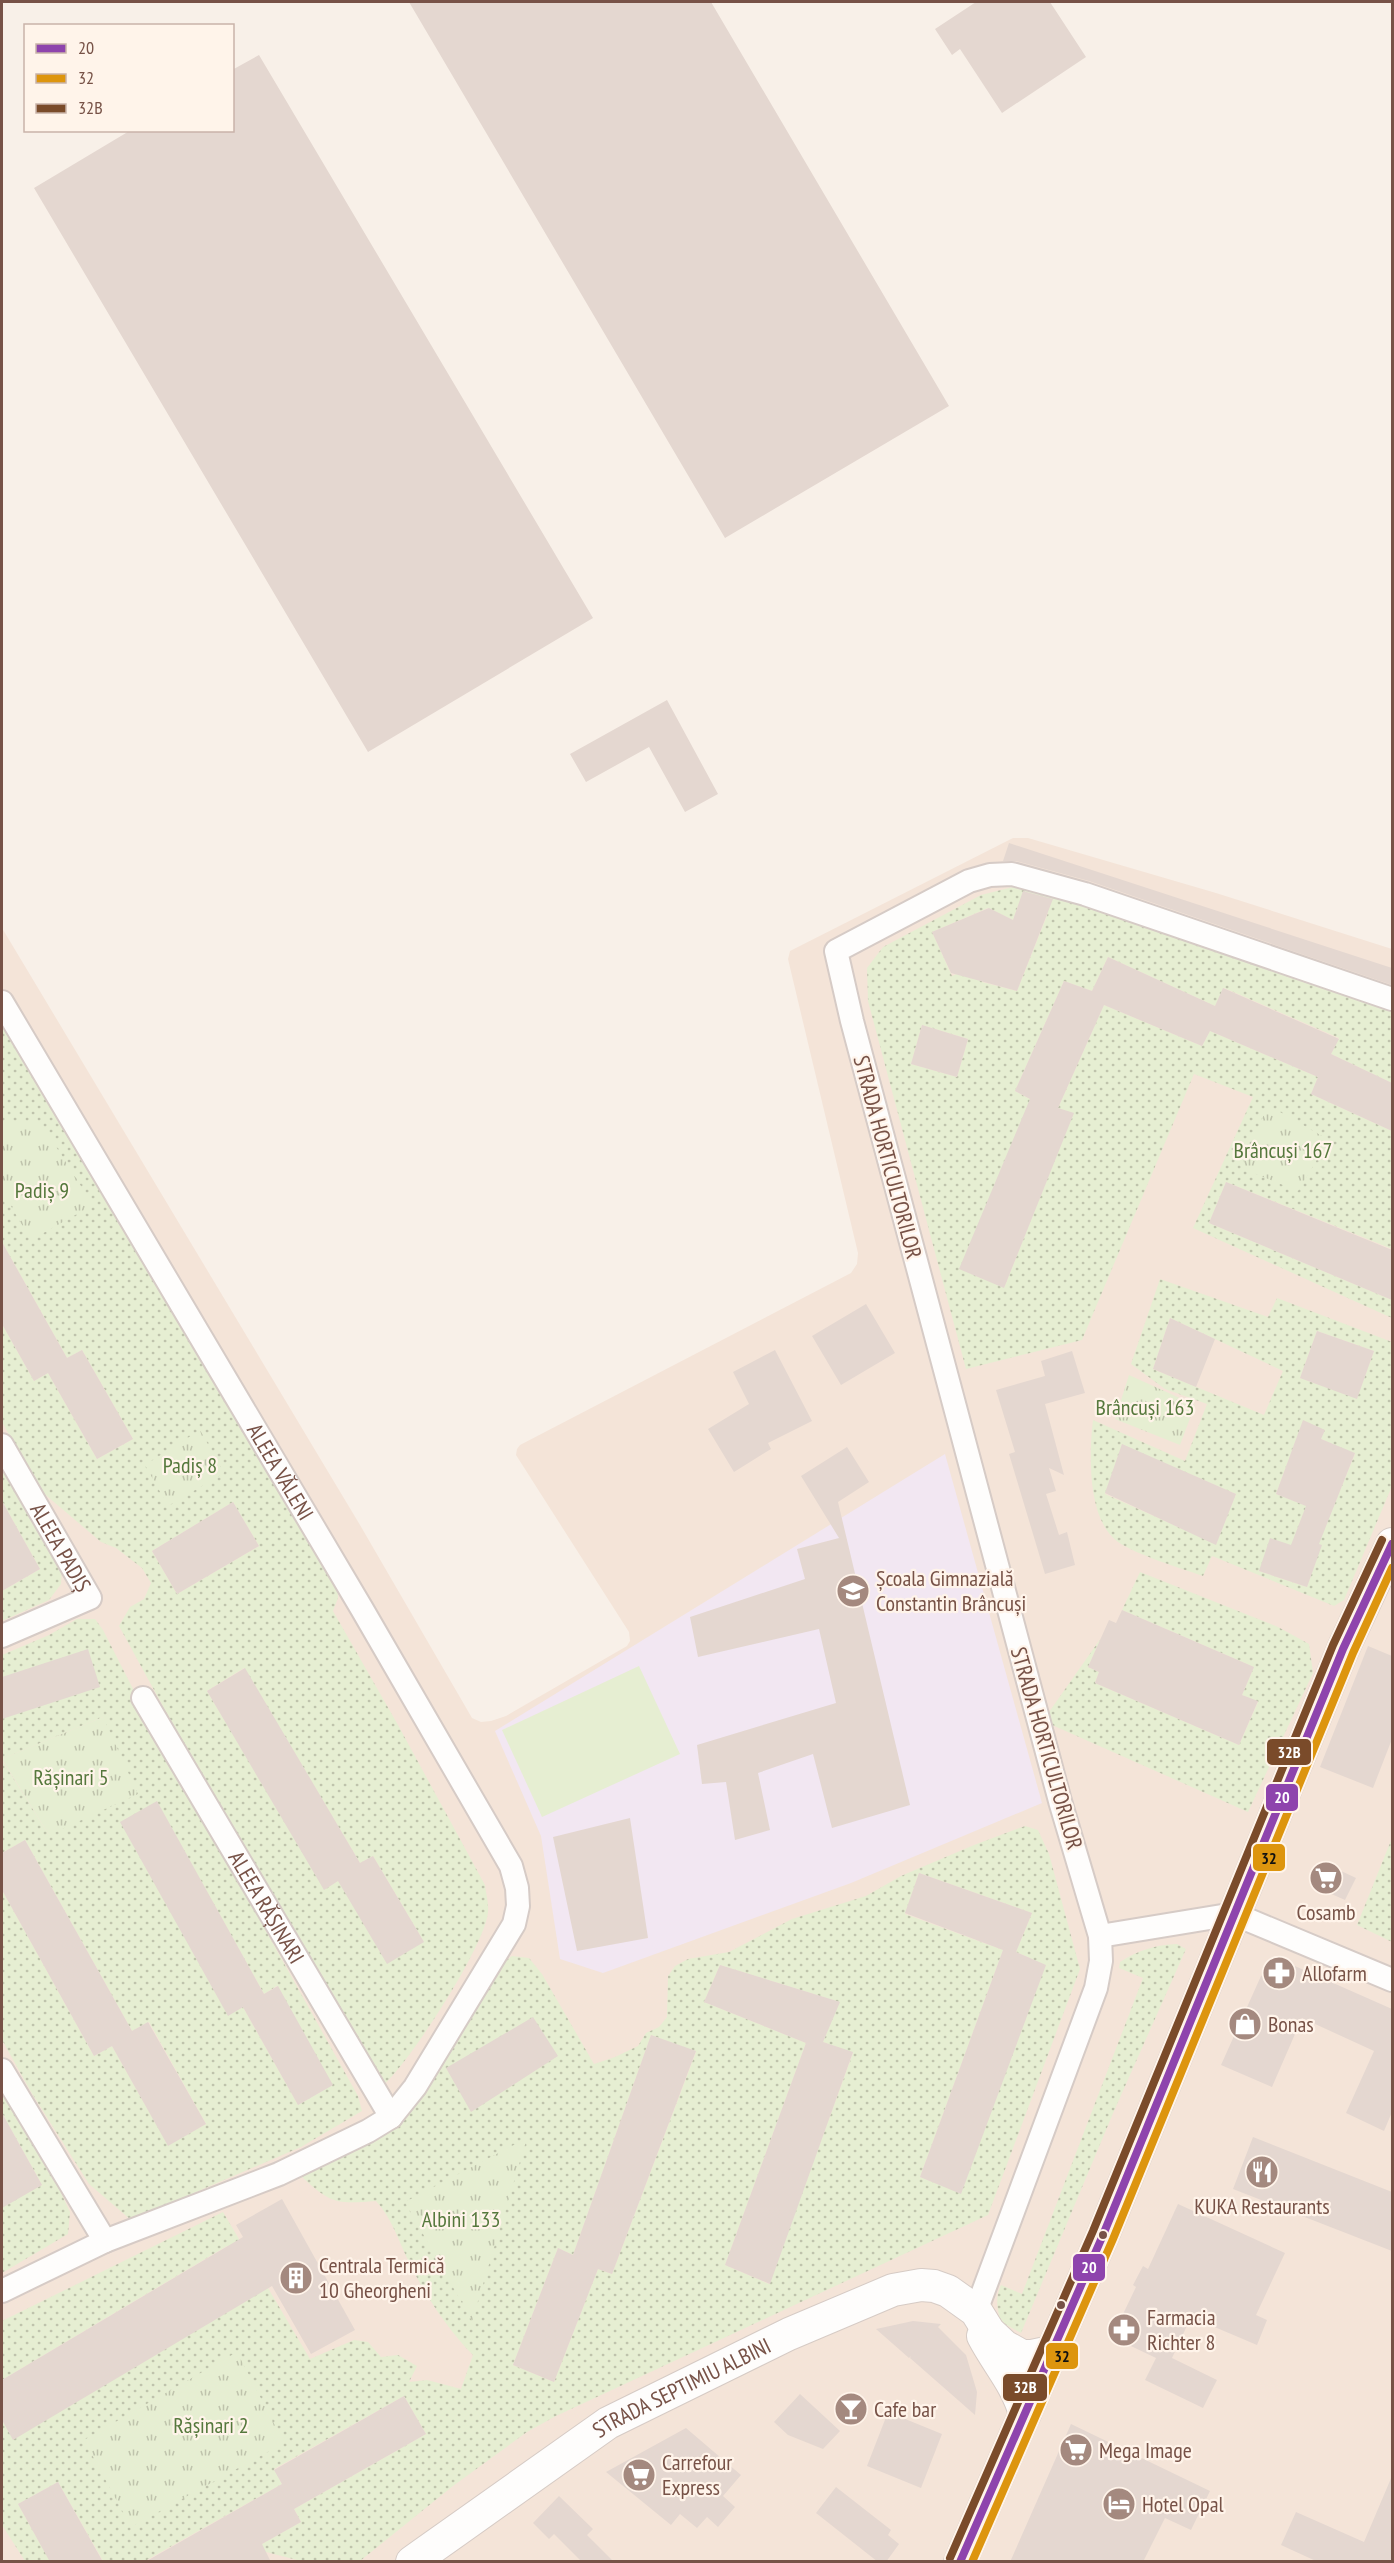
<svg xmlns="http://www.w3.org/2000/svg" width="1394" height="2563" viewBox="0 0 1394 2563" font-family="'PT Sans Narrow',sans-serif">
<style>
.residential{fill:#f4e4d8}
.education{fill:#f2e7f2}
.grass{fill:url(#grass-dots);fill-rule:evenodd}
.park{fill:url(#park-tufts)}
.pitch{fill:#e6eed2}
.building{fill:#e4d7d0}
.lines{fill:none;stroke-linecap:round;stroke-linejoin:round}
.street-casing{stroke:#d6cbc6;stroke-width:26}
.secondary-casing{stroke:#d6cbc5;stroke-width:34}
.street{stroke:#fefdfc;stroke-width:22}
.secondary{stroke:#fefdfc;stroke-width:32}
.bus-1-casing{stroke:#fff4ea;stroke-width:12}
.bus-2-casing{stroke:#fff4ea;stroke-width:12}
.bus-3-casing{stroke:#fff4ea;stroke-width:12}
.bus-1{stroke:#8e44ad;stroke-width:8}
.bus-2{stroke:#dd950e;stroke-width:8}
.bus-3{stroke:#7a4b2a;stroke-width:8}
.bus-dot{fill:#775247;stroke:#fff4ea;stroke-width:2}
.labels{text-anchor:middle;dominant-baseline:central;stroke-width:4.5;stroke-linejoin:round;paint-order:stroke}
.park-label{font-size:22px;fill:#55783c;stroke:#fff4ea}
.street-label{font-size:22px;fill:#775247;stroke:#fff4ea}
.poi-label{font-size:22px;fill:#775247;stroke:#fff4ea;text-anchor:start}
.line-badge{stroke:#fff4ea;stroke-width:2}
.badge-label{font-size:16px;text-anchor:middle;font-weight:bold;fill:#fff}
.pale-badge-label{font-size:16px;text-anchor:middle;font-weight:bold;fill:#111}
</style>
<defs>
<pattern id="grass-dots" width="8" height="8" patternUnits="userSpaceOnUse" patternTransform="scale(1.5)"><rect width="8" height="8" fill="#e6eed2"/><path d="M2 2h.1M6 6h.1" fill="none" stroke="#bfc3ac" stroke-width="1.8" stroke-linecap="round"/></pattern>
<pattern id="park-tufts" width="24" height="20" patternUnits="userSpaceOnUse" patternTransform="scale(1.5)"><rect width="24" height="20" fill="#e6eed2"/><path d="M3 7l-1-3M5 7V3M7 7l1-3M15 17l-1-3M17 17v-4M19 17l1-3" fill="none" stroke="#bfc3ac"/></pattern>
</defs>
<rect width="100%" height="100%" fill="#f8f0e8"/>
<path class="residential" d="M1013 838H1028L1216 893 1392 949V2561H2V928L360 1525 472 1718 481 1722 491 1721 506 1716 627 1646 630 1641 629 1632 516 1455 517 1449 520 1445 851 1273 857 1264 858 1253 788 959 790 951Z"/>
<path class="education" d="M945 1454 1042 1803 851 1883 603 1973 560 1959 541 1836 495 1731Z"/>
<path class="grass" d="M1013 887 1077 903 1392 1011V1083L1331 1054 1339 1038 1224 988 1215 1006 1108 957 1092 991 1064 981 1015 1091 1030 1099 1004 1288 1073 1114 1058 1108 1104 1005 1202 1046 1210 1031 1318 1077 1311 1094 1392 1131V1249L1226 1182 1209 1223 1392 1300V1318L1193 1228 1253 1097 1194 1074 1082 1340 966 1369 868 1001 867 968 883 947 981 895ZM1019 903 1048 913 1017 991 982 982 992 958 952 976 932 932 988 908 1013 920ZM922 1025 968 1039 957 1077 911 1064Z
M2 1018 337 1580 338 1598 333 1611 398 1725 485 1885C486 1894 489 1904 488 1912 486 1944 408 2066 381 2087L357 2061 119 1626 130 1607 144 1599 151 1583 142 1568 116 1548 101 1542 41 1491 2 1422V1324L34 1381 48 1373 97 1459 133 1439 82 1350 67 1358 2 1242ZM233 1502 259 1546 177 1594 152 1551ZM244 1668 360 1863 373 1856 424 1942 338 1881 325 1889 207 1691Z
M1160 1279 1268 1317 1277 1298 1392 1342V1486L1344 1600 1334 1606 1212 1556 1203 1576C1180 1568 1137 1555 1118 1542 1087 1520 1089 1454 1093 1420L1185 1461 1207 1404 1165 1389 1131 1364ZM1170 1318 1283 1371 1264 1415 1153 1369ZM1317 1331 1374 1351 1357 1398 1300 1378ZM1303 1421 1324 1430 1321 1439 1355 1454 1330 1515 1276 1494ZM1122 1445 1236 1494 1216 1544 1105 1494ZM1291 1545H1321L1307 1587 1259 1571Z
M2 1457 62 1565 61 1584 49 1600 2 1621V1587L4 1590 40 1569 2 1501Z
M1140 1572 1278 1627 1309 1644 1313 1673 1248 1812 1052 1725 1049 1712 1101 1638 1088 1667 1099 1672 1095 1683 1239 1745 1258 1702 1242 1695 1254 1667 1122 1610Z
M77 1619H95L103 1630 155 1732 358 2096 362 2111 301 2147 131 2220 89 2184 31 2092 2 2040V1890L94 2056 112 2046 168 2145 206 2124 149 2022 132 2031 25 1840 2 1853V1760L49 1835 103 1717 2 1759V1655L49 1635ZM157 1802 264 1994 277 1986 332 2085 298 2105 243 2007 228 2015Z
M1025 1826 1038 1830 1049 1854 1080 1969 988 2215 556 2416 527 2432 453 2486 360 2561H301L266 2552 231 2561 301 2522 294 2509 426 2434 404 2396 274 2469 282 2484 145 2561H103L58 2482 18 2504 50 2561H25L2 2525V2420L13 2439 256 2295 227 2246 2 2380V2321L223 2212 310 2359 354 2340 368 2342 381 2357 398 2355 417 2366 409 2382 427 2380 461 2389 473 2355C447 2329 423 2292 407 2258 397 2237 392 2219 376 2201 336 2204 331 2204 301 2176L307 2169 395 2123 495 1968 512 1956 529 1958 542 1974 594 2064 615 2057 638 2046 646 2033 659 2027 667 2017 668 1976 675 1966 688 1959 729 1952 792 1919 866 1896 901 1876 974 1845ZM919 1873 1032 1913 1016 1952 1045 1965 961 2193 920 2177 1003 1950 905 1914ZM720 1965 839 2002 823 2042 853 2053 769 2284 725 2265 806 2043 704 2002ZM651 2035 696 2052 612 2274 598 2269 554 2382 513 2365 558 2248 573 2255Z
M1392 1838V1942L1357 1925Z
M1177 1944 1186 1949 1114 2111 1021 2333 1001 2322C997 2309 995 2298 1001 2285L1022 2294 1143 1978 1119 1968 1120 1962C1139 1950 1155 1945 1177 1944Z
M2 2093 48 2165 70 2212 68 2234 2 2273V2204L3 2206 42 2185 2 2113Z"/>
<path class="park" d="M1268 1105 1329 1140 1298 1191 1241 1168Z
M2 1122 41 1123 93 1205 31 1240 2 1191Z
M1129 1375 1195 1405 1180 1445 1115 1419Z
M200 1430 224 1473 168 1506 145 1465Z
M103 1717 138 1794 49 1835 2 1759Z
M527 2138 472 2321 405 2202Z
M237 2352 284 2443 131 2527 84 2440Z"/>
<path class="pitch" d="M639 1666 680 1754 542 1817 502 1730Z"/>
<path class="building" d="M409 2H711L949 406 725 538Z
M976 2H1050L1086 57 1002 113 960 49 952 55 935 29Z
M259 55 593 618 368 752 34 188 131 130H232V70Z
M667 700 718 794 685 812 649 747 586 782 570 754Z
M1009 843 1392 968V985L1089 881 1016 861H1003Z
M1023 891 1053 899 1017 991 951 973 932 932 989 908 1013 920Z
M1108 957 1215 1006 1223 988 1339 1039 1331 1054 1392 1083V1131L1311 1094 1318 1077 1210 1031 1202 1046 1104 1005 1058 1108 1074 1113 1004 1288 959 1269 1030 1099 1015 1091 1064 981 1092 991Z
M922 1025 968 1039 957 1077 911 1064Z
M1226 1182 1392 1250V1300L1209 1223Z
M2 1242 67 1358 82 1350 133 1439 97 1459 48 1373 34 1381 2 1324Z
M866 1304 895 1353 841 1385 812 1336Z
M1170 1318 1215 1339 1196 1387 1153 1369Z
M1317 1331 1374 1351 1357 1399 1300 1378Z
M775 1350 812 1421 768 1443 771 1449 734 1472 708 1429 749 1404 733 1372Z
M1072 1351 1085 1393 1045 1404 1064 1475 1049 1468 1056 1491 1046 1494 1059 1535 1067 1532 1075 1565 1045 1574 1009 1454 1015 1452 996 1390 1045 1376 1041 1361Z
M1303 1420 1325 1430 1321 1439 1355 1453 1319 1544 1322 1545 1307 1587 1259 1571 1270 1538 1291 1545 1306 1506 1276 1494Z
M1122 1444 1236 1494 1216 1545 1105 1493Z
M847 1447 869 1482 838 1502 910 1805 832 1828 813 1754 758 1773 770 1830 735 1840 726 1782 702 1784 697 1745 836 1703 819 1629 698 1657 690 1617 805 1579 797 1549 839 1538 801 1476Z
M2 1501 40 1569 2 1591Z
M233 1502 259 1546 177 1594 152 1551Z
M1122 1610 1254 1667 1242 1695 1258 1701 1239 1745 1095 1683 1099 1672 1088 1667 1109 1620 1116 1623Z
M1368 1646 1392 1656V1739L1373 1788 1320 1767Z
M88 1649 100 1687 2 1719V1677Z
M245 1668 360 1863 373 1856 424 1942 387 1964 338 1881 324 1890 207 1691Z
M157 1801 264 1994 278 1986 333 2085 298 2105 243 2007 228 2016 120 1822Z
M630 1818 648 1938 577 1951 553 1837Z
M25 1840 132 2031 148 2022 206 2124 168 2146 112 2046 94 2056 2 1890V1853Z
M1322 1862 1356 1878 1345 1900 1311 1885Z
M919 1873 1032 1913 1016 1952 1046 1965 961 2194 920 2177 1003 1950 905 1913Z
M1288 1963 1392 2009V2112L1384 2131 1346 2113 1374 2051 1302 2018 1272 2087 1221 2065 1261 1976Z
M720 1965 840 2002 823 2042 853 2052 770 2284 725 2265 806 2043 704 2002Z
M533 2017 558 2056 471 2112 446 2068Z
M651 2035 696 2051 612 2274 598 2269 554 2382 513 2365 558 2248 573 2255Z
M2 2113 42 2185 2 2208Z
M1253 2137 1392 2192V2251L1233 2189Z
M282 2199 355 2330 311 2354 272 2286 13 2440 2 2420V2380L243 2237 236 2225Z
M1178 2204 1285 2253 1256 2315 1267 2320 1257 2345 1191 2317 1172 2358 1217 2380 1203 2408 1145 2380 1156 2358 1112 2337 1136 2287 1133 2285 1143 2266 1148 2269Z
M913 2321 941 2324 938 2327 966 2355 977 2392 975 2415 910 2358 911 2356 909 2358 876 2329Z
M800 2394 840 2431 823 2449 788 2435 774 2422Z
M404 2396 426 2434 294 2509 301 2522 262 2544 271 2562H145L282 2484 274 2470Z
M888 2412 942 2434 921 2488 867 2466Z
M1071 2424 1210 2491 1191 2530 1165 2518 1143 2562H1010Z
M686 2428 741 2475 723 2496 735 2507 718 2527 707 2517 697 2528 680 2514 671 2525 606 2472Z
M1392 2476V2562H1318L1281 2545 1296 2512 1364 2542Z
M58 2482 103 2562H50L18 2504Z
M836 2487 891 2530 888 2535 899 2544 886 2562H878L816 2513Z
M559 2496 593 2529 587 2535 614 2562H582L554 2534 549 2539 533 2523Z"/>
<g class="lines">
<g class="street-casing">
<g id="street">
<path id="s1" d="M2 1002 362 1609 511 1866 517 1888 518 1906 514 1924 415 2087 391 2117 368 2131 279 2174 105 2241 2 2291"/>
<path id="s2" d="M2 1445 90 1598 2 1636"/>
<path id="s3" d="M143 1698 391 2117"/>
<path d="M1100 1936 1234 1914 1392 1980"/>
<path d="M2 2070 105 2241"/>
<path d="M976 2311 1096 1988 1101 1961 1100 1936 1060 1801 852 1021 836 951 969 881 990 875 1012 874 1085 894 1392 999"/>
</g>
</g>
<g class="secondary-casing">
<g id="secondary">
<path d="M983 2336C997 2363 1017 2384 1025 2414"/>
<path id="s4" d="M412 2562 608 2423 789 2334 893 2290 921 2285 934 2286 948 2291 976 2311 989 2332 1004 2346 1022 2356H1032L1051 2352"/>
<path d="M960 2562 1103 2235 1343 1649 1392 1544"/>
</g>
</g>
<use href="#street" class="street"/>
<use href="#secondary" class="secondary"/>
<g class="bus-1-casing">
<path id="bus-1" d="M960 2562 1103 2235 1343 1649 1392 1544"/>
</g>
<g class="bus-2-casing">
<path id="bus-2" d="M972 2562 1113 2239 1353 1653 1392 1568"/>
</g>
<g class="bus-3-casing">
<path id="bus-3" d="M950 2558 1093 2231 1333 1645 1382 1540"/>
</g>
<use href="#bus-1" class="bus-1"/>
<use href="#bus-2" class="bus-2"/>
<use href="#bus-3" class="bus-3"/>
</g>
<defs>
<g id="school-disc" transform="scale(1.725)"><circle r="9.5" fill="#a4897f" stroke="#fff4ea"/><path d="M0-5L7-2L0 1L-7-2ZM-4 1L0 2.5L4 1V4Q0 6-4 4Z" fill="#fff"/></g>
<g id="supermarket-disc" transform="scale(1.725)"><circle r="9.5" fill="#a4897f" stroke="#fff4ea"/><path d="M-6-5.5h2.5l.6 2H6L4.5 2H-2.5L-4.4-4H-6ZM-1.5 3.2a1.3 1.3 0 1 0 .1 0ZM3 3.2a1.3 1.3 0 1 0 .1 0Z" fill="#fff"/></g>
<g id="pharmacy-disc" transform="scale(1.725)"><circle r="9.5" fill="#a4897f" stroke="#fff4ea"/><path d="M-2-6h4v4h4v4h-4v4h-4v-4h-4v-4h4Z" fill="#fff"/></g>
<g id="shop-disc" transform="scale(1.725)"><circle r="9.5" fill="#a4897f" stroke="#fff4ea"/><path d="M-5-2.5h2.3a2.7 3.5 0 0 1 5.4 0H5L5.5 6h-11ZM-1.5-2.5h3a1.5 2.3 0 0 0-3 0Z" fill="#fff"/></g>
<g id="restaurant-disc" transform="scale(1.725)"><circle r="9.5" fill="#a4897f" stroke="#fff4ea"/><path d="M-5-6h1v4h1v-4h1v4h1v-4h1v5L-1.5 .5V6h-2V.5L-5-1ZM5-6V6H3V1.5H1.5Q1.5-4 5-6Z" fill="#fff"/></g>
<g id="building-disc" transform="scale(1.725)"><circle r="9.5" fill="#a4897f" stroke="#fff4ea"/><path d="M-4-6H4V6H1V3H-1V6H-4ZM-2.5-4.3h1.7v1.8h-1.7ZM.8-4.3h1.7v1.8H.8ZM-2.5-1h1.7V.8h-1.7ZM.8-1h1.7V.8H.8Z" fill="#fff"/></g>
<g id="bar-disc" transform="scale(1.725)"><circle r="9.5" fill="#a4897f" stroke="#fff4ea"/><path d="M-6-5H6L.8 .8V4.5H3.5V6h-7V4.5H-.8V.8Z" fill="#fff"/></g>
<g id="hotel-disc" transform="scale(1.725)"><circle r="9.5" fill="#a4897f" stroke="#fff4ea"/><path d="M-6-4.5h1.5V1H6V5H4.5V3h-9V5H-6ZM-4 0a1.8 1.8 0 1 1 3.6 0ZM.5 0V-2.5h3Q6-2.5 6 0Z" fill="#fff"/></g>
</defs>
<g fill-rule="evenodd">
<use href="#school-disc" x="853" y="1591"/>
<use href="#supermarket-disc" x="1326" y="1878"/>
<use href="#pharmacy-disc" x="1279" y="1973"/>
<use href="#shop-disc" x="1245" y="2024"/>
<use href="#restaurant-disc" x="1262" y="2172"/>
<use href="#building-disc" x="296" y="2278"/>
<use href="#pharmacy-disc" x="1124" y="2330"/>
<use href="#bar-disc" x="851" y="2409"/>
<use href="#supermarket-disc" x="1076" y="2450"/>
<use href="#supermarket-disc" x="639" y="2475"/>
<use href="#hotel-disc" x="1119" y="2504"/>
</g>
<g class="bus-dot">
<circle cx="1103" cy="2235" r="5"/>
<circle cx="1061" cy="2305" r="5"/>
</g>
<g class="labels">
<g class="park-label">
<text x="1283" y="1150">Brâncuși 167</text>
<text x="42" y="1190">Padiș 9</text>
<text x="1145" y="1407">Brâncuși 163</text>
<text x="190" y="1465">Padiș 8</text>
<text x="71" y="1777">Rășinari 5</text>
<text x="461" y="2219">Albini 133</text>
<text x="211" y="2425">Rășinari 2</text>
</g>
<g class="street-label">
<text transform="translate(888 1157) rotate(75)">STRADA HORTICULTORILOR</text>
<text stroke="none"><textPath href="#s1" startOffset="546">ALEEA VĂLENI</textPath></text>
<text stroke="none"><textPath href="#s2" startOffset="118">ALEEA PADIȘ</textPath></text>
<text transform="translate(1047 1748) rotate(74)">STRADA HORTICULTORILOR</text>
<text stroke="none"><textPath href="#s3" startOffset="243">ALEEA RĂȘINARI</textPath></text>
<text stroke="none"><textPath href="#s4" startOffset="322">STRADA SEPTIMIU ALBINI</textPath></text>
</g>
<g class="poi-label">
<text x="876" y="1578">Școala Gimnazială<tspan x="876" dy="25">Constantin Brâncuși</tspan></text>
<text x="1326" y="1912" text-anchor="middle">Cosamb</text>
<text x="1302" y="1973">Allofarm</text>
<text x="1268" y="2024">Bonas</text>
<text x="1262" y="2206" text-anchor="middle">KUKA Restaurants</text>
<text x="319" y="2265">Centrala Termică<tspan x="319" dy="25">10 Gheorgheni</tspan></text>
<text x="1147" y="2317">Farmacia<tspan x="1147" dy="25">Richter 8</tspan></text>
<text x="874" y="2409">Cafe bar</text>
<text x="1099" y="2450">Mega Image</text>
<text x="662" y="2462">Carrefour<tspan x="662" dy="25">Express</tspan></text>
<text x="1142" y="2504">Hotel Opal</text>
</g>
</g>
<g class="line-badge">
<rect x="1266" y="1738" width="46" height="28" rx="6" fill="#7a4b2a"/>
<rect x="1265" y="1783" width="34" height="29" rx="6" fill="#8e44ad"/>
<rect x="1252" y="1843" width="34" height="29" rx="6" fill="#dd950e"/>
<rect x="1072" y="2253" width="34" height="29" rx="6" fill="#8e44ad"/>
<rect x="1045" y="2342" width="34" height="28" rx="6" fill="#dd950e"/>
<rect x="1002" y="2373" width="46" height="29" rx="6" fill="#7a4b2a"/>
</g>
<g class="badge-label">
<text x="1289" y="1758">32B</text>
<text x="1282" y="1803">20</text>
<text x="1089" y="2273">20</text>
<text x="1025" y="2393">32B</text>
</g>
<g class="pale-badge-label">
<text x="1269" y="1864">32</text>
<text x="1062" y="2362">32</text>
</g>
<rect width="1394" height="2563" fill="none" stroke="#775247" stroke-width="6"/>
<rect x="24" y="24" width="210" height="108" fill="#fff4ea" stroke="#c9b3a9" stroke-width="1.5"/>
<rect x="36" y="44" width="30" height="9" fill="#8e44ad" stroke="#c9b3a9" stroke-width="1.5"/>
<text x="78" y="54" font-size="18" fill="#775247">20</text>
<rect x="36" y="74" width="30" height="9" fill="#dd950e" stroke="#c9b3a9" stroke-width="1.5"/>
<text x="78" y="84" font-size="18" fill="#775247">32</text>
<rect x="36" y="104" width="30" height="9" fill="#7a4b2a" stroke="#c9b3a9" stroke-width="1.5"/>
<text x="78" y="114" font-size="18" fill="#775247">32B</text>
</svg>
